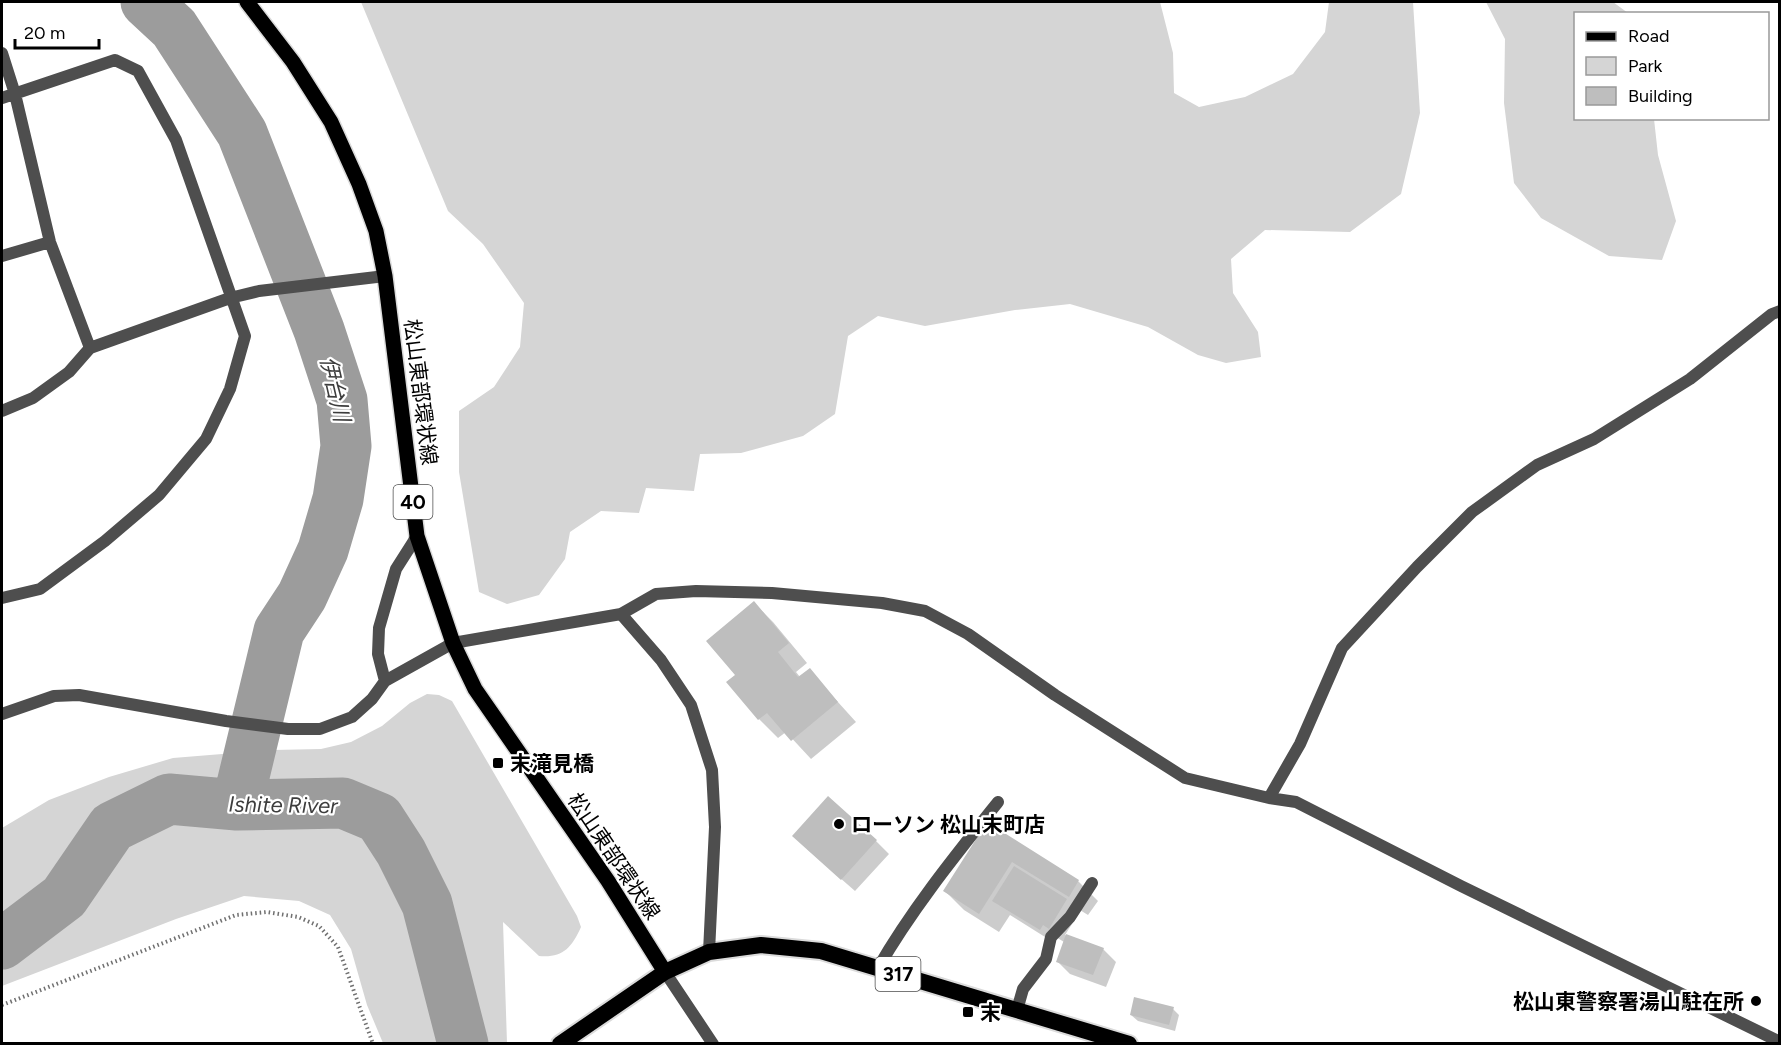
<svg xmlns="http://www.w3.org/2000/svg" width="1781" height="1045" viewBox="0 0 1781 1045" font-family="Figtree,'Noto Sans JP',sans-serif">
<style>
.green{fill:#d5d5d5}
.shadow{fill:#0003}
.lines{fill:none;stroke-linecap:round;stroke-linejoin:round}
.river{stroke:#9c9c9c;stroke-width:51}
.building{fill:#bebebe}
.primary-casing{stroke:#dbdbdb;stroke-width:18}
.trunk-casing{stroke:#dbdbdb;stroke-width:20}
.path{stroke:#707070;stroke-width:4;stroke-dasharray:1.5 3;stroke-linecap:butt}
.minor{stroke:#4e4e4e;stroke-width:12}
.tertiary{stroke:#4e4e4e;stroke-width:12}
.primary{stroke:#000;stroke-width:15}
.trunk{stroke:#000;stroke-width:16}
.poi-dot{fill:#000;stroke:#fff;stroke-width:2}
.labels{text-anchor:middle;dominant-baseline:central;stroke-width:4.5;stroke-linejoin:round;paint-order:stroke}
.shield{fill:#fff;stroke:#4c4c4c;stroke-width:1.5}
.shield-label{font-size:20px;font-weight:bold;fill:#000}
.street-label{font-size:21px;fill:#000;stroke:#fff}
.poi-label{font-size:21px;font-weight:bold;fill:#000;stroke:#fff;text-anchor:start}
.water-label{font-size:22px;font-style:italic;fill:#3d3d3d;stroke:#fff}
</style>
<rect width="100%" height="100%" fill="#fff"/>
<path class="green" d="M361 2H1160L1173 53 1174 93 1199 107 1245 97 1293 74 1325 32 1329 2H1413L1420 113 1401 194 1350 232 1265 230 1231 259 1233 293 1258 332 1261 357 1226 363 1198 355 1148 327 1070 304 1015 310 925 326 878 316 848 336 835 414 803 436 741 453 700 454 694 491 646 488 639 513 601 511 570 532 565 559 539 595 507 604 479 592 459 472V411L494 387 520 347 524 303 483 244 448 211Z
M1486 2H1613L1628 13 1576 14V118L1654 119 1658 155 1676 221 1662 260 1609 256 1541 218 1514 183 1504 103 1505 39Z
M427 694 439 695 452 701 577 916 581 927C571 949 562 958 539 956L503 922 507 1043H383L367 1005 351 949 330 915 299 901 244 896 176 919 2 986V828L49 800 109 777 173 758 273 750 321 749 351 742 382 726 410 703Z"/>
<path class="shadow" d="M754 603 773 622 807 663 796 672 800 677 809 670 856 722 811 759 786 732 778 738 759 719 728 682 737 675Z
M987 824 1078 881 1098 901 1088 915 1075 907 1079 913 1065 935 1103 949 1116 962 1106 987 1070 974 1057 961 1064 942 1056 937 1053 942 1010 915 999 932 964 910 945 891Z
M876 841 889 854 855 891 807 849Z
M1173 1009 1179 1015 1175 1031 1138 1021 1131 1015Z"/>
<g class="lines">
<path class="river" d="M146 2 174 28 242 133 319 330 342 400 346 446 338 499 323 550 302 596 279 631 237 805
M2 944 64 897 112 827 169 799 237 805 343 803 379 818 401 852 427 904 463 1044"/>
</g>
<path class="building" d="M754 601 789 643 778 652 798 677 810 668 838 702 791 741 767 713 758 720 726 682 735 675 706 641Z
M828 796 877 840 841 880 792 836Z
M987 822 1079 880 1069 897 1012 862 979 914 943 891Z
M1014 866 1067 899 1049 929 1043 925 1040 930 992 901Z
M1066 934 1104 948 1093 975 1056 962Z
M1134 997 1174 1007 1169 1025 1130 1015Z"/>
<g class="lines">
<g class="primary-casing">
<path id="primary" d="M247 2 293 62 331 122 359 184 376 231 385 276 417 536 453 643 475 689 608 881 665 972"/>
</g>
<g class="trunk-casing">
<path id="trunk" d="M560 1044 665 972 709 952 761 945 821 951 1129 1044"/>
</g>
<path class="path" d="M2 1005 236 915 267 912 298 917 319 926 338 947 373 1044"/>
<path class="minor" d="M2 53 15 94 50 242 90 348 69 372 33 398 2 411
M2 98 115 60 138 71 176 140 245 336 230 389 206 439 159 495 105 541 40 589 2 598
M2 256 50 242
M90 348 230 298 259 291 385 276
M621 614 661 660 691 705 712 770 715 827 709 952
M385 681 378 654 379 628 396 569 417 536
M2 714 54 696 79 695 226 721 288 729H320L352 717 372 699 385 681 453 643 621 614 656 594 696 591 772 593 882 603 925 611 968 634 1055 695 1185 778 1269 798 1296 802 1461 886 1780 1042
M1269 798 1300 744 1342 648 1417 567 1472 512 1537 465 1594 439 1690 379 1772 314 1780 311
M878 968C912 909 955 856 998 802
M1017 1010 1023 989 1046 959 1051 937 1070 917 1092 883"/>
<path class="tertiary" d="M665 972 713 1044"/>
<use href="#primary" class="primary"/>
<use href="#trunk" class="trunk"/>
</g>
<g class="poi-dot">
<rect x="492" y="757" width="12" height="12" rx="3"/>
<circle cx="839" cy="824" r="6"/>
<circle cx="1756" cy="1001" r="6"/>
<rect x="962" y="1006" width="12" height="12" rx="3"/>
</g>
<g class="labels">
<g class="shield">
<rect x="393.5" y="485" width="39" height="34" rx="4.5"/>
<rect x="875.5" y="957" width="45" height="34" rx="4.5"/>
</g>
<g class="shield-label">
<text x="413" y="502">40</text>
<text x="898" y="974">317</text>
</g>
<g class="street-label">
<text transform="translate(421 392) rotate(83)">松山東部環状線</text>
<text transform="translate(614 856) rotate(56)">松山東部環状線</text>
</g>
<g class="poi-label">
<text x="510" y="763">末滝見橋</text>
<text x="851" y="824">ローソン 松山末町店</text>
<text x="1744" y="1001" text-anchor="end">松山東警察署湯山駐在所</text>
<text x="980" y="1012">末</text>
</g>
<g class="water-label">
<text transform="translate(335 389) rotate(77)">伊台川</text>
<text transform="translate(283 805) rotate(1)">Ishite River</text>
</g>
</g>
<rect width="1781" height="1045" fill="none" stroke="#000000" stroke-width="6"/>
<rect x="1574" y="12" width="195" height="108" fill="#ffffff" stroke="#999999" stroke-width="1.5"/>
<rect x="1586" y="32" width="30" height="9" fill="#000000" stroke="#999999" stroke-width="1.5"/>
<text x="1628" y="42" font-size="18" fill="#000000">Road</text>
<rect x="1586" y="57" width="30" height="18" fill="#d5d5d5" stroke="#999999" stroke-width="1.5"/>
<text x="1628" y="72" font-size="18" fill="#000000">Park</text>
<rect x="1586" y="87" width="30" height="18" fill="#bebebe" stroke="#999999" stroke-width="1.5"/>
<text x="1628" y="102" font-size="18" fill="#000000">Building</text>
<path d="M15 39v9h84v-9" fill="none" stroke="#000000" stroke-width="3"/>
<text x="24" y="39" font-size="18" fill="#000000" stroke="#ffffff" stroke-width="4.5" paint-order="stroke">20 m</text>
</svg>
